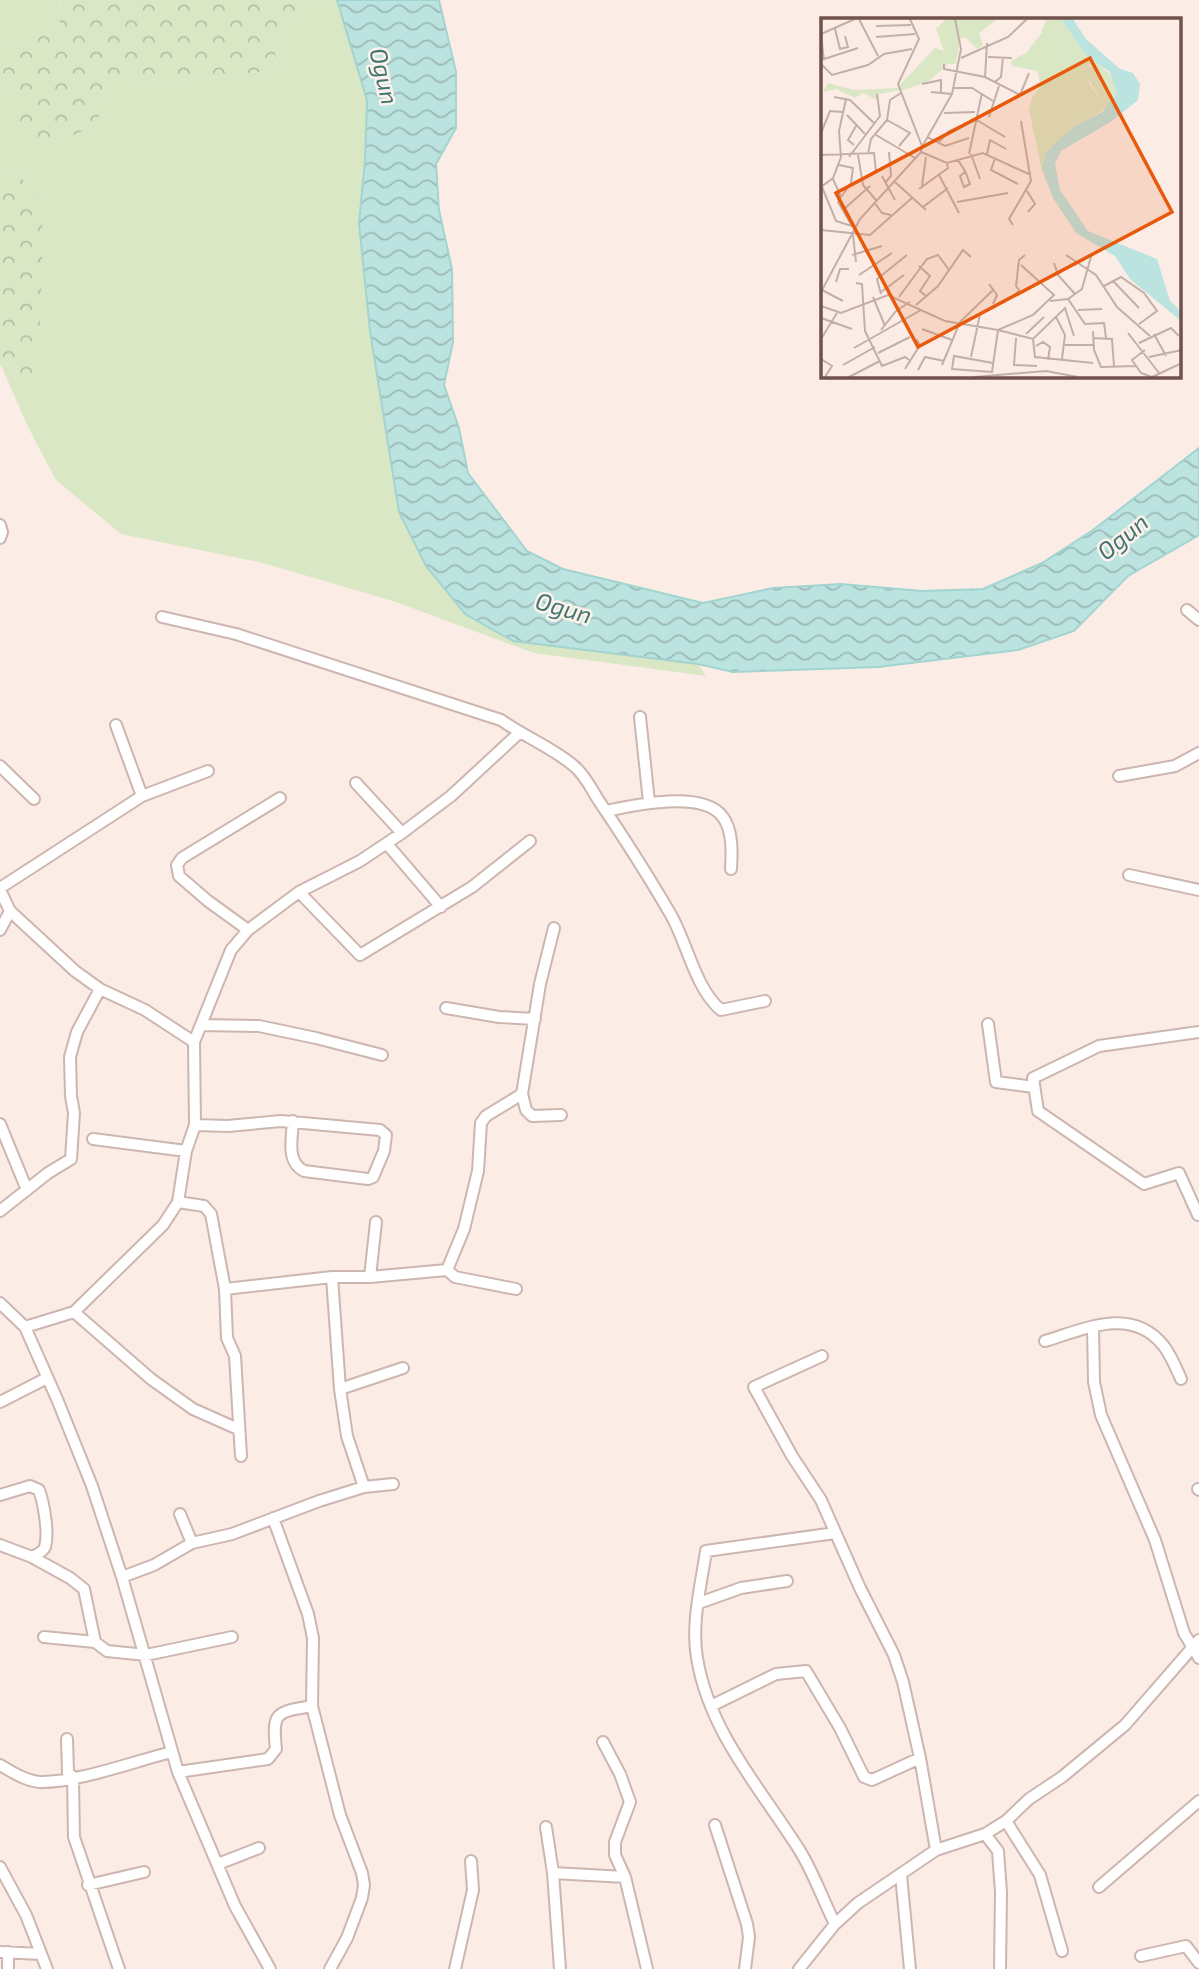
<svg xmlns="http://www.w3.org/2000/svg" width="1199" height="1969" viewBox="0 0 1199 1969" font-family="'Exo 2',sans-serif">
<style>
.green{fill:#dae7c5}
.forest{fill:url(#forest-crowns)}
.water{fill:url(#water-waves);stroke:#a2d4d0;stroke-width:2}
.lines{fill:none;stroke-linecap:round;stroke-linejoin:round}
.minor-casing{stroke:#cdb6af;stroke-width:14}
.minor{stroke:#fff;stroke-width:10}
.labels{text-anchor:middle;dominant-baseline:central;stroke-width:5;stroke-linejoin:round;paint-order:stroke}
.water-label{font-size:24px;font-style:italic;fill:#417673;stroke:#fef2eb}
.inset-road{fill:none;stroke:#c4afa8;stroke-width:2}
.view{fill:#e8590c;fill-opacity:0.15;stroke:#e8590c;stroke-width:3.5}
.inset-edge{fill:none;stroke:#71514c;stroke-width:3.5}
</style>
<defs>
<pattern id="forest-crowns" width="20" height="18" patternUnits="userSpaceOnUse" patternTransform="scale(1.75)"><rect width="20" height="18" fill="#dae7c5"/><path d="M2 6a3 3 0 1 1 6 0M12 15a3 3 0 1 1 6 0" fill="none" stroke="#b5bea2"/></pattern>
<pattern id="water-waves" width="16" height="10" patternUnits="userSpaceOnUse" patternTransform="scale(1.75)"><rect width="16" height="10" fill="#bbe3e0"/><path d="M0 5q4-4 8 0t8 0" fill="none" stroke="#9cbab8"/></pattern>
</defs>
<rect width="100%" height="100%" fill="#fbede5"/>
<path class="green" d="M0 0H61L59 26 32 40 0 46Z
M338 2 367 100 365 161 359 223 370 331 399 512 426 566 465 614 513 641 698 664 706 676 534 653 396 602 263 563 121 534 56 480 26 423 1 365 13 366 18 174 0 169V68L16 92H52L104 98 102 73 149 83 278 70 272 35 306 4Z"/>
<path class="forest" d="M61 0H337L338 2 306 4 272 35 278 70 149 83 102 73 104 98 96 127 34 148 8 120 51 93 16 92 0 68V46L32 40 59 26Z
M0 169 18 174 43 205 41 312 34 388 25 395 13 366 0 365Z"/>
<path class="water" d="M337 0H439L456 72V128L436 164 439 210 452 269 453 342 444 385 459 428 468 473 527 551 563 569 703 603 773 588 841 584 922 591 983 589 1042 563 1093 530 1199 448V535L1128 576 1074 631 1018 650 878 667 733 672 698 664 513 641 465 614 426 566 399 512 370 331 359 223 365 161 367 100Z"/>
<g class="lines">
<g class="minor-casing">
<path id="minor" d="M0 525 2 532 0 538
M1187 610 1199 620
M162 617 236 634 501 720C525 737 553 748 574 766 585 775 592 790 599 801 624 838 649 877 671 915 687 943 696 990 721 1010L765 1001
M640 717 649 802
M116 725 142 796
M0 766 34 799
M1119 776 1175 766 1199 753
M356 783 402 833
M606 811C634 805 702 790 722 816 733 829 732 853 731 869
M387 844 441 907
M1129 875 1199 890
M0 888 142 796 208 771
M0 890 10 911 75 971 100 989 145 1010 194 1042
M299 892 360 955 472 887 530 841
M554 928 540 984 522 1094 526 1110 532 1116 561 1115
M0 930 10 911
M248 930 208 901 179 876 177 865 182 858 280 798
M446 1008 499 1017 535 1019
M988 1024 996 1082 1034 1087
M201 1025 259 1026 316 1038 382 1055
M0 1124 27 1190
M195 1125 228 1126 281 1121 380 1130 386 1135 384 1151 373 1177 368 1179 304 1171C286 1162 292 1139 293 1121
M93 1139 186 1151
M178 1202 204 1206 211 1214 225 1289 227 1338 235 1356 241 1456
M0 1211 48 1173 71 1159 74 1113 71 1096 70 1057 77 1032 100 989
M1198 1215 1179 1173 1144 1184 1038 1111 1033 1078 1099 1046 1199 1032
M447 1270 464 1229 478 1171 481 1123 486 1116 522 1094
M447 1270 455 1277 516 1289
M332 1277 340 1389 347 1436 364 1487
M370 1277 376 1222
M225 1289 332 1277H370L447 1270
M0 1303 25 1327 57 1399 92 1486 122 1577 178 1772 235 1906 270 1969
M74 1312 151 1379 193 1409 238 1429
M25 1327 74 1312 163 1225 178 1202 186 1151 195 1125 194 1042 231 950 248 930 299 892 360 861 402 833 451 796 519 733
M1093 1327 1094 1382 1101 1415 1155 1540 1184 1633 1199 1658
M1045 1341C1085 1329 1131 1306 1163 1345 1171 1355 1176 1368 1181 1379
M822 1356 754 1387 792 1456 821 1500 860 1588 894 1655 903 1682 920 1758 936 1850
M340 1389 403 1368
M0 1402 47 1378
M1198 1489 1199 1490
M0 1495 30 1486 39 1490C44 1504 49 1533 45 1547 43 1552 36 1555 32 1557
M180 1514 192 1543
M273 1518 308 1614 313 1638 312 1706 340 1815 362 1873 364 1885 362 1898 347 1938 330 1969
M0 1545 32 1557 70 1578 84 1589 95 1642
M122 1577 154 1565 192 1543 232 1534 319 1501 364 1487 393 1484
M699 1603 741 1588 787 1581
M44 1637 95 1642 107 1651 146 1655 232 1637
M711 1706 776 1674 806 1671 840 1728 864 1777 872 1780 920 1758
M67 1739 68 1773 73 1777 74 1837 119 1969
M603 1742 620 1774 630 1802 615 1842V1855L625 1877 647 1969
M0 1765C12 1772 26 1781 40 1782 76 1783 135 1761 172 1752
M178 1772 268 1759 276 1749C272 1712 276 1712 312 1706
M1006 1821 1040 1875 1062 1951
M715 1825 747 1924 749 1937 745 1969
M546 1827 553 1873 560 1969
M985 1834 998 1851 1001 1892 1000 1969
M218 1864 259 1848
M0 1867 26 1915 47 1969
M553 1873 625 1877
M901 1875 910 1969
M88 1885 144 1872
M1099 1887 1199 1801
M835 1924C823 1900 814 1874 800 1851 761 1789 709 1732 697 1658 691 1624 701 1585 706 1551L835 1533
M0 1952 41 1954
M8 1952V1969
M1141 1956 1186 1946 1199 1963
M455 1969 473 1890 471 1861
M799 1969 835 1924 858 1903 936 1850 985 1834 1006 1821 1029 1799 1062 1777 1125 1725 1199 1640"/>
</g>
<use href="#minor" class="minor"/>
</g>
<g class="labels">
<g class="water-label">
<text transform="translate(385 76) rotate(77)">Ogun</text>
<text transform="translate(1122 536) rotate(-39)">Ogun</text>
<text transform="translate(564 607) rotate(16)">Ogun</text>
</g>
</g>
<g transform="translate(821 18)">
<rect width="360" height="360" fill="#fbede5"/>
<path d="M125 1H189L175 2 158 15 162 27 156 31 144 19 139 21 135 46H127L108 63 86 71 58 76 56 82 42 75 34 80 15 71 2 74 7 65 33 72 76 70 114 30 123 33 115 11ZM226 1H240L265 37 278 46 266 47 268 65 278 80 283 77 292 84 225 133 221 150 230 177 221 153 208 92 211 80 222 65 259 37 220 13Z" fill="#dae7c5"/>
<path d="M227 7H232L235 22 259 37 256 43 248 44 245 59 221 71 216 53 191 48 190 43 205 35ZM262 42 269 49 278 46 294 61 296 76 292 84 283 77 279 81 266 58 259 61 252 54 254 49 260 52Z" fill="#dae7c5"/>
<path d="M240 1H252L265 21 299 51 312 55 319 66 317 82 291 103 240 133 234 146 239 172 267 213 336 241 349 283 360 293V303L309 261 294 238 255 215 232 180 221 150 225 134 251 110 281 94 296 76 289 54 265 37Z" fill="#bbe3e0"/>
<path class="inset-road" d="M38 1 57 38M55 8 90 7M14 11 19 31 27 29 24 18M0 16 34 1M0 17 3 42M55 19 94 16M167 39 191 40M140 40 187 19 206 1M0 42 37 30M0 46 11 57 47 47 63 36 91 31M123 46V51L164 59 199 77 208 55M164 59 166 25M174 64 180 59 182 39M101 66 120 62V74M133 70H151L172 83M110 74 131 76M13 79 29 82 54 106M123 95 154 94M26 97 44 116M168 99 178 68M154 101 184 119M66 102 89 115 78 128M0 115 9 93 22 94M55 117 94 140M106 119 124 128 148 120M117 125 128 113 152 103M33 127 27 122 35 108M102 127 131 76 140 31 134 1M100 134 126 145 162 135 210 157M47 136 50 121 66 102 69 82 80 75M148 136 161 75M150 136 159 161M166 136 169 122 185 131M0 137 53 135 55 153M37 137 42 167 55 182M28 139 59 98 56 76M174 140 170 152 197 166M137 142 144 153 146 158 149 166 143 169 139 158 144 154M18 147 32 150 30 165 20 179M118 157 138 195M61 158 74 182M12 161 20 179 17 184 31 208M74 164 105 192M64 165 70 158 68 134M101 168 105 139M0 169 12 160 20 139 18 113 25 81M1 169 15 203 34 209M98 171 127 150 126 145M206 173 214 186 207 194M53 184 61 195 70 197M136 184 187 175M102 189 127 170M23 191 49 168M192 207 188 201 210 163 200 103M0 212 49 217 92 179M32 217 35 244M31 237 61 228M245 237 275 257 296 289 329 318M233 245 237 257 254 276M98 248 109 258 99 273 105 278M38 257 71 235M292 263 318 290M15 264 19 251H28M35 265 41 266 44 313 61 348 84 339 88 342M168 266 176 277 172 286M283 268 300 259 323 275 336 293 318 306M1 272 22 283M0 274 39 201 100 134 101 128 77 66 98 21 89 1M60 274 83 257M60 276 56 261 86 237M194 277 198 272 195 268 198 242 204 237M52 279 64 308M78 279 106 241 117 237 128 252M247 281 264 306 283 305 285 320M229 283 247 281 261 271 271 235M95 287 117 268 142 232 150 239M0 288 20 295 67 277 124 303 177 312 212 297 233 277 200 247M257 292 281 291M235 299 244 317 241 341M0 300 31 311M101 311 131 322M60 312 75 293 89 284M177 312 212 321 244 290 253 318M272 313 273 332 280 349 315 348M307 315 338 355M205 316 223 299M333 316 345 338M195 320 193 347 216 348M272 320 291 321 293 348M0 321 16 295M212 321 214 339 272 345M318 325 350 310 358 318M244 327H272M215 328 222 324 229 329 227 342M33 330 100 292M324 332 311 342 320 355 331 359M57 335 89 319M150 339 159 296M328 339 361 332M0 341 11 348 4 359M172 345 133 338 131 351 171 354 177 312M22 347 54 329M121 347 139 304 173 271M84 351 99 327 95 321M97 352 104 339 123 343M28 359 59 343M153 359 225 353 257 359M331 359 361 345"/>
<path class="view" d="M269 40 351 194 97 329 15 175Z"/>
<rect width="360" height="360" class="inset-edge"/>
</g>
</svg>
